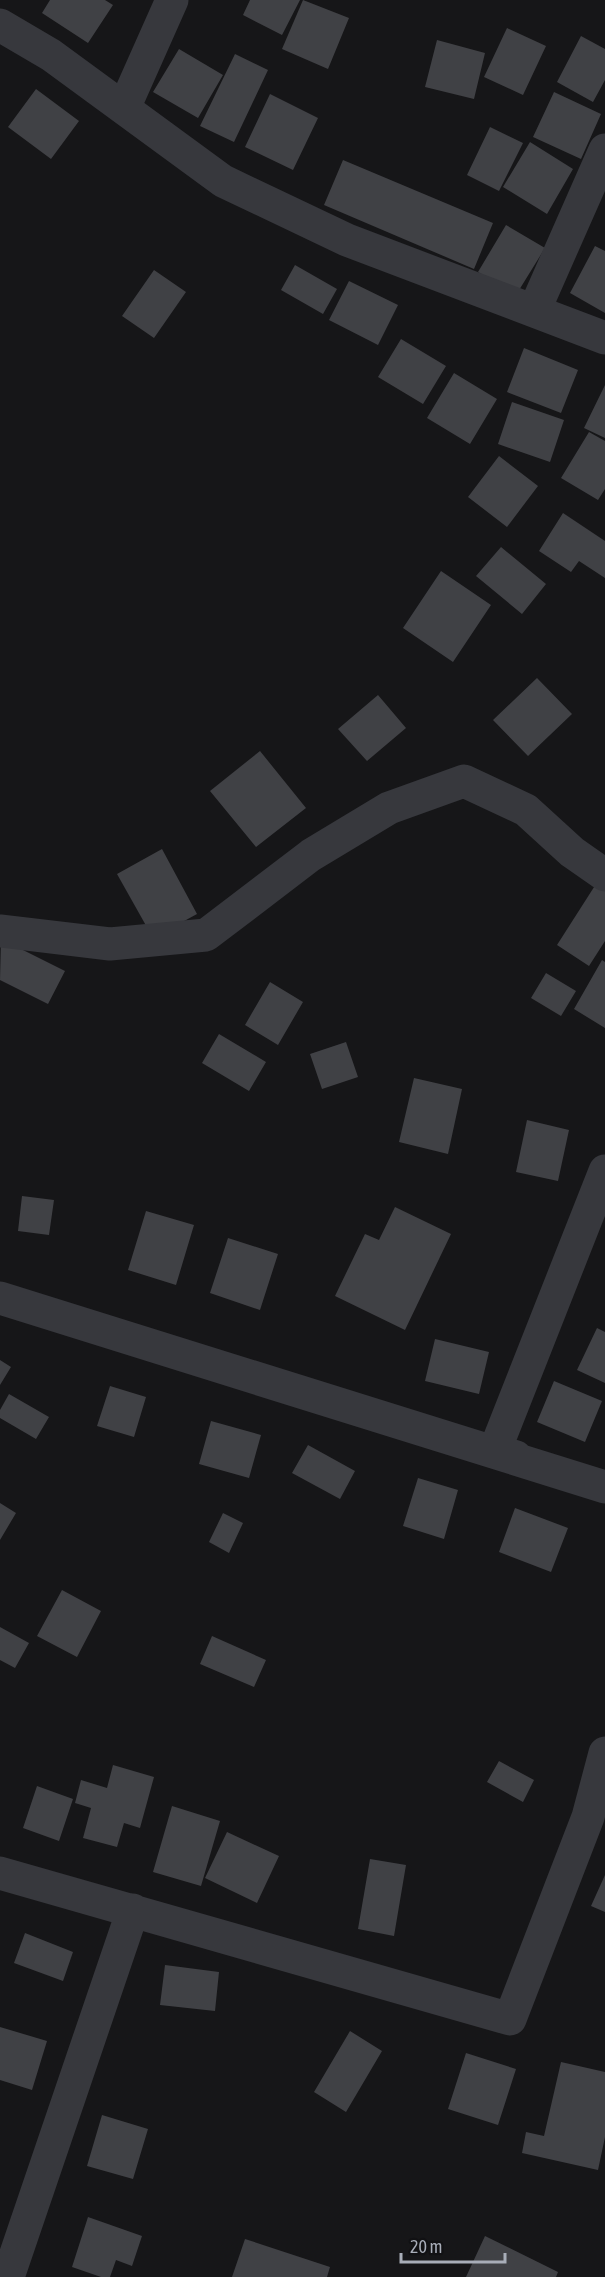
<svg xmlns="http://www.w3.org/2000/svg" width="605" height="2277" viewBox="0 0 605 2277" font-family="'Asap Condensed',sans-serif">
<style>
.building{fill:#404145}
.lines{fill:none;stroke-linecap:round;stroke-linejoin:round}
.street{stroke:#37383d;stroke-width:33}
</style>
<rect width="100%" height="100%" fill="#161618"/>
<path class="building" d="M50 0H105L113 5 88 43 42 13Z
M250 0H300L282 35 243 15Z
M303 0 349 18 328 69 282 49Z
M507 28 546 46 523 95 484 77Z
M581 36 605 49V80L593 102 557 82Z
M437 40 485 53 474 99 425 87Z
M179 49 223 75 198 118 153 92Z
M235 54 268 70 234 142 200 126Z
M36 89 79 121 51 159 8 127Z
M554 92 601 114 581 159 533 137Z
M270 94 318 118 293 170 245 147Z
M490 127 523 143 499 191 467 175Z
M530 142 573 169 547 214 503 187Z
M343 160 493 223 474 269 324 205Z
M506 225 545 248 516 295 478 272Z
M595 246 605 251V313L570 293Z
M295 265 337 289 323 314 281 290Z
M154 270 186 292 154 338 122 316Z
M349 281 398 305 378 345 329 320Z
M401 339 446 366 423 404 378 377Z
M524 348 578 370 561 413 507 392Z
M454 373 497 399 470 444 427 418Z
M605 385V438L584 428Z
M512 402 564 420 550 462 498 444Z
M589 432 605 441V489L598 500 561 478Z
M499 456 538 486 507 527 468 497Z
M563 513 605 541V578L579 561 571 572 539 551Z
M501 547 546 584 522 614 476 576Z
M441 571 491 605 453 662 403 628Z
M537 678 572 714 528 756 493 720Z
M378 695 406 728 367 761 338 729Z
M260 751 306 808 256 847 210 791Z
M162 849 197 914 153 938 117 874Z
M596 884 605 890V941L589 966 557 945Z
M1 939 65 971 48 1004 0 980Z
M602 960 605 962V1028L574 1009Z
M546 973 576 991 561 1016 531 998Z
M270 982 303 1002 278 1045 245 1025Z
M219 1034 266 1062 249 1091 202 1063Z
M346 1042 358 1077 322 1089 310 1054Z
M414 1078 462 1089 448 1154 399 1142Z
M527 1120 569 1130 558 1181 516 1172Z
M22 1196 54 1200 49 1235 18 1231Z
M395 1207 451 1234 405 1330 335 1296 365 1234 379 1240Z
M146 1211 194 1225 176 1285 128 1270Z
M228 1238 278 1254 260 1310 210 1293Z
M597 1328 605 1332V1383L577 1370Z
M435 1339 489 1352 479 1394 425 1381Z
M0 1360 11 1367 0 1385Z
M554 1381 602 1401 585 1442 537 1422Z
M110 1386 146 1397 134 1437 97 1426Z
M9 1394 49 1417 36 1439 0 1418V1410Z
M211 1421 261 1435 249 1478 199 1464Z
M308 1445 355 1471 340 1499 292 1473Z
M418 1478 458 1490 444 1539 403 1526Z
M0 1503 16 1513 0 1540Z
M515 1508 568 1528 551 1572 499 1552Z
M223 1513 243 1523 229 1553 209 1542Z
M62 1590 101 1611 77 1657 37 1636Z
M0 1627 29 1643 15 1668 0 1660Z
M212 1636 266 1660 254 1687 200 1664Z
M499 1761 534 1780 523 1802 487 1782Z
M113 1765 154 1777 140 1828 124 1823 117 1847 83 1838 91 1808 75 1803 81 1780 107 1788Z
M37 1786 73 1799 59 1841 23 1828Z
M172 1806 220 1821 201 1886 153 1872Z
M227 1832 279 1856 257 1903 205 1878Z
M370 1859 406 1865 394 1936 358 1929Z
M605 1875V1912L591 1906Z
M25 1933 73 1952 63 1981 14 1963Z
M165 1965 219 1972 215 2011 160 2005Z
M0 2027 47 2041 32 2090 0 2080Z
M350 2031 382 2051 346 2112 314 2092Z
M466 2053 516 2069 498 2125 448 2109Z
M561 2062 605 2072V2137L598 2170 522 2153 526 2132 544 2136Z
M102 2115 148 2129 133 2179 87 2166Z
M88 2217 142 2236 132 2266 116 2260 110 2277H101L72 2267Z
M485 2236 558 2272 556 2277H466Z
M245 2239 330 2267 327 2277H232Z"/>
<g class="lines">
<path class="street" d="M0 25 51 55 223 181 347 240 605 338
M124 108 172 0
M534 311 605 150
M0 931 110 944 206 935 311 855 389 808 464 781 526 810 572 852 605 875
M0 1298 605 1487
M516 1457 495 1450 605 1171
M0 1873 510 2019 588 1817 605 1753
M8 2277 133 1910"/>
</g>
<path d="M401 2253v9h104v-9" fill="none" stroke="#a8adb8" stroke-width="3"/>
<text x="410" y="2253" font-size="18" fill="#a8adb8" stroke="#111113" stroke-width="4.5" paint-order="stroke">20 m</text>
</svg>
